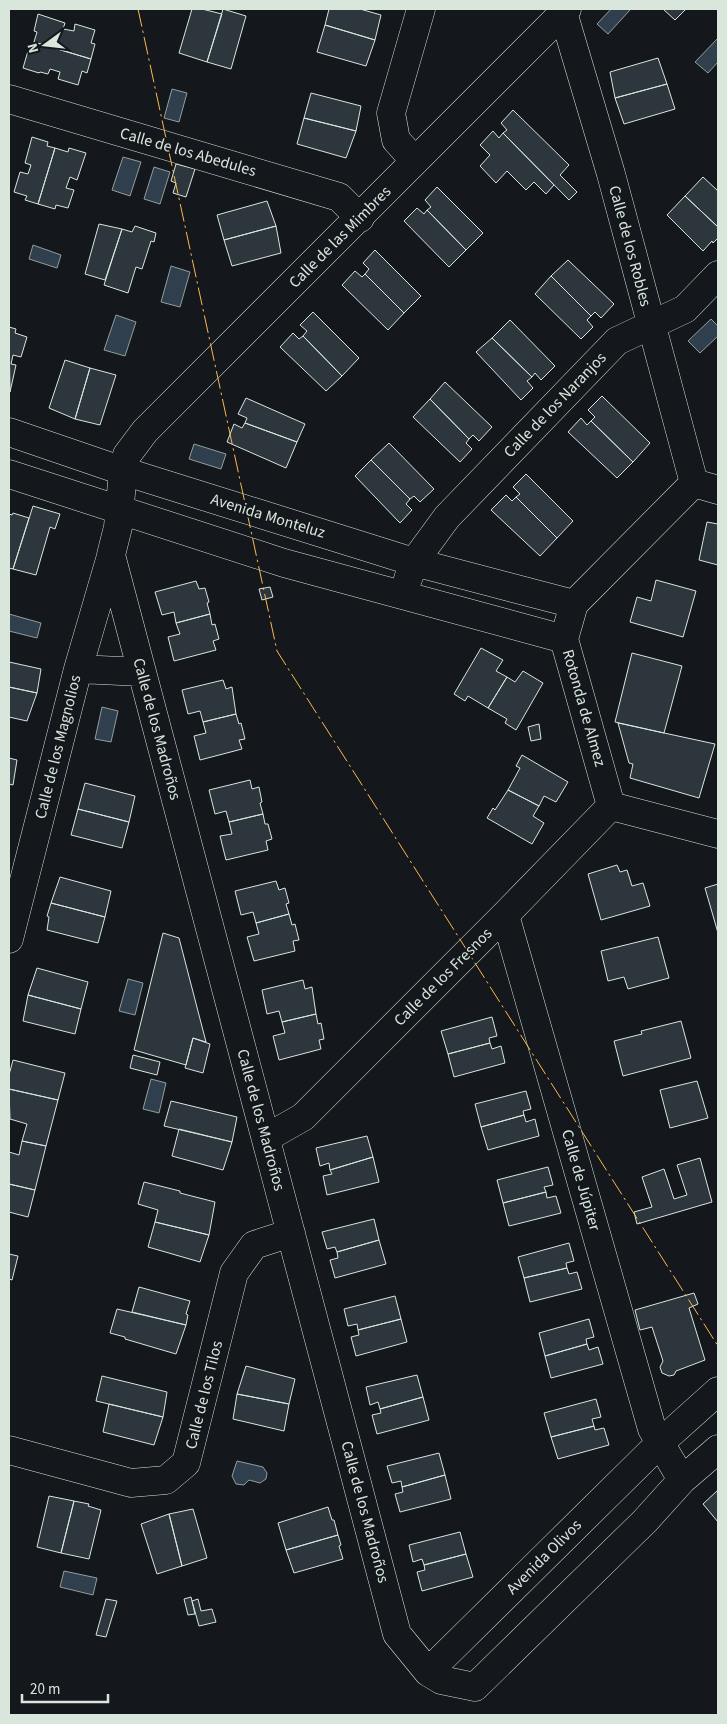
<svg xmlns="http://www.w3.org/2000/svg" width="727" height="1724" viewBox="0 0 727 1724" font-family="'Source Sans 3',sans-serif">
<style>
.water{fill:#2f3f4d;stroke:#939e99}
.building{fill:#2c363c;stroke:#d8e6dc}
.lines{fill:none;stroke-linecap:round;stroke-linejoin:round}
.minor-casing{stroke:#d8e6dc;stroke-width:29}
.minor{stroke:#14181c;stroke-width:28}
.power{stroke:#ffb74d;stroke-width:1;stroke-dasharray:18 4 2.5 4;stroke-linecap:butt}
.labels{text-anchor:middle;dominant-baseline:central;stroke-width:4;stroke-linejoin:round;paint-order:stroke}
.street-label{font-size:16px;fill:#d8e6dc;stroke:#14181c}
</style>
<rect width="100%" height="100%" fill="#14181c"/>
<path class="water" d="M611 9H628L630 10 608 34 597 24Z
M718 38V62L708 73 695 62Z
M172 89 187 93 179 122 164 118Z
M123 157 141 162 130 196 112 190Z
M154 167 170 172 160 204 144 199Z
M33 245 61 255 57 268 29 259Z
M171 266 190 272 180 307 161 302Z
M116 315 136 322 125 356 104 350Z
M711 319 718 326V336L700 353 688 341Z
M194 444 226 454 221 469 189 459Z
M9 614 41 623 37 638 9 631Z
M102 707 118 711 111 742 95 739Z
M128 979 143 983 135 1015 119 1011Z
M151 1079 166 1083 159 1113 143 1109Z
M237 1461 263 1467 267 1473 266 1479 260 1483 249 1480 244 1485 236 1484 232 1476Z
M64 1571 97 1578 93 1595 60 1587Z"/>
<path class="building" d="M192 9H202L222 14 207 62 179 53Z
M223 9 246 16 231 69 207 62Z
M329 9H360L381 15 375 40 325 25Z
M663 9H686L675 20Z
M38 14 65 23 63 29 74 31 75 24 95 30 91 43 95 44 91 59 34 42 37 32 34 31Z
M325 25 375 40 366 66 317 52Z
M34 42 91 59 87 73 82 71 78 85 58 79 60 72 50 69 48 74 40 72 39 73 23 68 28 51 31 52Z
M658 58 667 84 615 98 610 72Z
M667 84 675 109 624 124 615 98Z
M311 93 361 106 356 131 304 118Z
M513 110 569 165 560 175 577 192 569 200 503 133 507 130 501 123Z
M304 118 356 131 346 158 297 144Z
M493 131 499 138 503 133 554 185 546 194 534 182 526 190 507 171 496 183 480 166 490 155 480 145Z
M32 137 48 142 47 146 55 148 38 204 25 200 27 196 14 192 20 172 28 174 31 165 25 163Z
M55 148 68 152 69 148 86 153 77 180 70 177 66 188 74 190 68 208 56 205 55 209 38 204Z
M176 164 195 169 186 197 173 193 176 183 171 181Z
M703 177 718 191V227L685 196Z
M437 187 483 233 466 250 427 210 431 207 425 200Z
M685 196 718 227V238L713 243 712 241 703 251 667 215Z
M267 201 276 226 224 240 217 215Z
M417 208 424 214 427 210 466 250 449 267 404 221Z
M99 224 122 229 105 280 85 274Z
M135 226 156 233 154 242 151 241 142 269 136 267 128 293 104 285 122 229 132 232Z
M276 226 281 253 232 266 224 240Z
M375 250 421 296 404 313 365 274 369 269 363 263Z
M568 260 614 304 601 318 595 312 591 316 551 276Z
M355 271 362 277 365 274 404 313 388 330 342 285Z
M551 276 591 316 587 320 593 327 581 339 535 294Z
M313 312 359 358 342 376 303 336 307 331 300 325Z
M510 320 555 366 541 380 535 373 532 377 492 338Z
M9 327 16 329 15 333 27 337 21 357 13 355 11 364 16 365 10 392Z
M293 333 299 339 303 336 342 376 326 391 280 347Z
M492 338 532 377 527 381 533 388 521 400 476 352Z
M65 360 90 368 75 419 49 408Z
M90 368 116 375 100 425 75 419Z
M445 382 492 427 479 441 473 435 469 439 430 399Z
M602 396 650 443 633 462 591 421 595 417 588 410Z
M246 398 305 424 297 442 245 423 247 418 238 414Z
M430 399 469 439 466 443 472 449 460 462 413 417Z
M581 418 587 425 591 421 633 462 617 478 568 432Z
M245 423 297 442 286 468 227 442 234 424 242 428Z
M389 443 434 489 420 502 414 496 410 499 371 460Z
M371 460 410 499 406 504 412 510 400 523 355 476Z
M526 474 573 521 557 538 516 497 520 494 513 487Z
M506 495 512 501 516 497 557 538 540 556 491 510Z
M33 506 60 514 55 529 50 527 36 575 13 569Z
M13 513 29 518 13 569 9 568V514L12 515Z
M707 522 718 524V565L699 560Z
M656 580 696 591 683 637 630 622 637 597 651 601Z
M196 581 199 589 205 588 209 602 207 603 210 614 176 623 174 612 162 615 155 592Z
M270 587 273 597 262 600 259 589Z
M210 614 212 625 215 624 219 639 213 641 216 650 174 661 168 637 180 634 176 623Z
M481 648 503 660 496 671 507 677 488 708 468 696 465 701 454 694Z
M632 653 682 666 664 733 615 722Z
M9 662 41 669 37 693 9 687Z
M523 671 543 683 516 730 505 723 507 719 488 708 507 677 515 682Z
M223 680 226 689 232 687 236 714 203 722 200 711 188 714 182 690Z
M9 687 37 693 27 721 9 717Z
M236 714 239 724 241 723 245 739 239 740 242 749 200 760 194 736 206 733 203 722Z
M618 723 715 744 699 798 630 778 633 764 629 763Z
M539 724 541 739 531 741 528 727Z
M522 755 568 782 556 802 544 796 539 806 508 790 520 768 516 766Z
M9 758 17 760 13 785 9 784Z
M250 780 252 789 259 787 262 802 260 803 263 814 229 822 226 811 215 814 209 790Z
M85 783 135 796 129 822 78 809Z
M508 790 539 806 533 816 544 823 532 844 487 818 493 808 495 810Z
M78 809 129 822 122 848 71 835Z
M263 814 265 824H268L272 839 266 841 268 850 226 860 220 836 232 834 229 822Z
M617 865 620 872 627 870 632 886 643 883 650 906 601 920 588 874Z
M60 877 111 891 105 917 51 903Z
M276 881 279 890 285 888 289 903 286 904 289 914 256 923 253 912 241 915 235 891Z
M718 884V933L705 888Z
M51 903 105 917 98 943 47 930 49 917 47 916Z
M289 914 292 925 295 924 299 940 293 941 295 951 254 961 247 937 259 934 256 923Z
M163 933 179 938 206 1042 193 1038 186 1065 134 1050Z
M658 937 669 978 628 989 624 977 608 981 601 951Z
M37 968 88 982 81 1009 28 995Z
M303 980 305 989 312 987 316 1014 282 1022 279 1011 267 1014 262 990Z
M28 995 81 1009 75 1034 23 1021Z
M316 1014 318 1024 321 1023 324 1039 319 1040 321 1049 279 1060 273 1036 285 1033 282 1022Z
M492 1017 497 1036 489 1038 490 1043 448 1054 441 1031Z
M681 1021 691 1058 623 1076 614 1041 642 1034 641 1031Z
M193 1038 210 1044 203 1073 185 1068Z
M490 1043 492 1049 501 1046 505 1063 454 1077 448 1054Z
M133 1055 160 1062 157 1075 130 1068Z
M13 1060 65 1073 58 1100 9 1089V1075Z
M697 1081 708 1118 670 1128 660 1090Z
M9 1089 58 1100 46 1146 22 1141 27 1124 10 1119Z
M526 1091 531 1109 523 1111 524 1115 481 1127 475 1104Z
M171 1101 237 1117 232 1142 164 1126Z
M524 1115 526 1122 535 1119 539 1136 488 1150 481 1127Z
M179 1129 232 1142 223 1170 172 1156Z
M367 1136 373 1157 330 1170 329 1163 320 1166 316 1148Z
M22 1141 46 1146 35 1190 9 1184V1152L19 1155Z
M373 1157 379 1182 327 1195 323 1176 332 1174 330 1170Z
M700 1158 712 1202 637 1224 634 1212 652 1207 642 1177 664 1169 674 1199 687 1195 677 1165Z
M548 1167 553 1185 544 1187 546 1192 503 1203 497 1180Z
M144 1182 180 1191V1193L215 1202 209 1235 155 1222 158 1210 138 1204Z
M9 1184 35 1190 28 1217 9 1212Z
M546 1192 547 1198 556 1196 561 1213 509 1226 503 1203Z
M374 1219 379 1240 337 1252 335 1247 327 1249 322 1232Z
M155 1222 209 1235 200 1262 148 1247Z
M379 1240 386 1264 335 1278 330 1260 338 1258 337 1252Z
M569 1243 574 1261 566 1263 567 1268 524 1278 518 1257Z
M9 1254 18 1256 12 1280 9 1279Z
M567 1268 569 1274 577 1272 582 1289 530 1302 524 1278Z
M139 1287 190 1301 186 1314 188 1315 186 1325 132 1312Z
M694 1293 698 1304 689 1308 705 1360 676 1371 674 1375 669 1376 662 1373 660 1367 663 1361 652 1327 640 1330 635 1310Z
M395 1296 401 1319 358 1330 357 1324 348 1326 344 1309Z
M117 1309 186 1325 176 1354 125 1339V1337L110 1333Z
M401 1319 407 1342 356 1356 351 1337 359 1335 358 1330Z
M589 1319 594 1337 586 1339 587 1344 545 1356 539 1333Z
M587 1344 589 1350 598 1347 603 1364 551 1378 545 1356Z
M246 1366 295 1379 289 1404 237 1394Z
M417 1375 423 1397 380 1409 378 1402 370 1405 366 1387Z
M102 1376 167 1392 163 1417 96 1401Z
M237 1394 289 1404 284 1431 233 1419Z
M423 1397 429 1420 377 1434 372 1415 381 1413 380 1409Z
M596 1399 601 1417 592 1419 594 1426 551 1437 544 1413Z
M109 1404 163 1417 154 1445 103 1432Z
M594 1426 595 1430 604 1428 609 1445 558 1459 551 1437Z
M439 1453 445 1475 402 1487 401 1481 392 1483 387 1466Z
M445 1475 451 1499 400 1512 395 1494 403 1492 402 1487Z
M718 1490V1522L703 1504Z
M49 1496 74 1501 61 1553 37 1547Z
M74 1501 89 1504 88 1506 101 1510 89 1559 61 1553Z
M328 1507 332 1520H334L338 1535 286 1550 278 1523Z
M193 1509 207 1558 182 1566 169 1514Z
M169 1514 182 1566 157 1574 141 1524Z
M460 1532 466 1554 424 1565 422 1559 413 1562 409 1545Z
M338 1535 341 1545 339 1546 343 1559 294 1573 286 1550Z
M466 1554 473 1577 422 1591 417 1572 425 1570 424 1565Z
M191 1597 195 1614 188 1615 184 1599Z
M106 1599 117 1601 106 1637 96 1635Z
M198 1599 201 1611 212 1609 216 1622 199 1626 192 1601Z"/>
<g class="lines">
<g class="minor-casing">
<path id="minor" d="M562 9 611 174 694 483
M567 9 145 431 127 455 123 471 118 527 111 555 397 1634 428 1672 441 1680 475 1687 645 1521 682 1480 718 1449
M9 99 339 197 360 218
M415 161 396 140 391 113 421 9
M9 432 123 471 414 562 574 604
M9 474 284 563 564 639
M694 483 718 490
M408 579 414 562 447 517 617 341 685 309 718 275
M78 669 142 672
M611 806 564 639 574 604 694 483
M611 806 718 834
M505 915 652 1429 682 1480
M9 939 78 669 111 556
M266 1138 303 1117 505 915 611 806
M9 1450 131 1483 166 1480 186 1463 234 1273 254 1245 291 1233
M428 1672 660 1443 718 1391"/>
</g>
<use href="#minor" class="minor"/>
<path class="power" d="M138 9 277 651 718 1346"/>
</g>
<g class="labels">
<g class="street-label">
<text transform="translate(188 152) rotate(16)">Calle de los Abedules</text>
<text transform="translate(340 237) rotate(-45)">Calle de las Mimbres</text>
<text transform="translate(630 246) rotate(75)">Calle de los Robles</text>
<text transform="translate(555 405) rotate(-46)">Calle de los Naranjos</text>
<text transform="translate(268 516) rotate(17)">Avenida Monteluz</text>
<text transform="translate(584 708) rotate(74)">Rotonda de Almez</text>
<text transform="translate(157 729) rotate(75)">Calle de los Madroños</text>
<text transform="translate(58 747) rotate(-76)">Calle de los Magnolios</text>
<text transform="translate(443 977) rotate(-45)">Calle de los Fresnos</text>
<text transform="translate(261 1120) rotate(75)">Calle de los Madroños</text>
<text transform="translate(581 1180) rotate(74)">Calle de Júpiter</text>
<text transform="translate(204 1395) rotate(-76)">Calle de los Tilos</text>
<text transform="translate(365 1512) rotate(75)">Calle de los Madroños</text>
<text transform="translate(544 1557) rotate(-45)">Avenida Olivos</text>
</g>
</g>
<rect width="727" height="1724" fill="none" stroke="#d8e6dc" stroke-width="20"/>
<g transform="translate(45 45) rotate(255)" stroke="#14181c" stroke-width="4" paint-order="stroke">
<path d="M0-4L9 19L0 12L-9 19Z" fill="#d8e6dc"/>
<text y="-8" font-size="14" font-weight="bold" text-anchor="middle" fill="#d8e6dc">N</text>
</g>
<path d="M22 1694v8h86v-8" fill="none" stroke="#d8e6dc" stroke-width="2.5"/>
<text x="30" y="1694" font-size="15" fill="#d8e6dc" stroke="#14181c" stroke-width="4" paint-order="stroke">20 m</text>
</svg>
